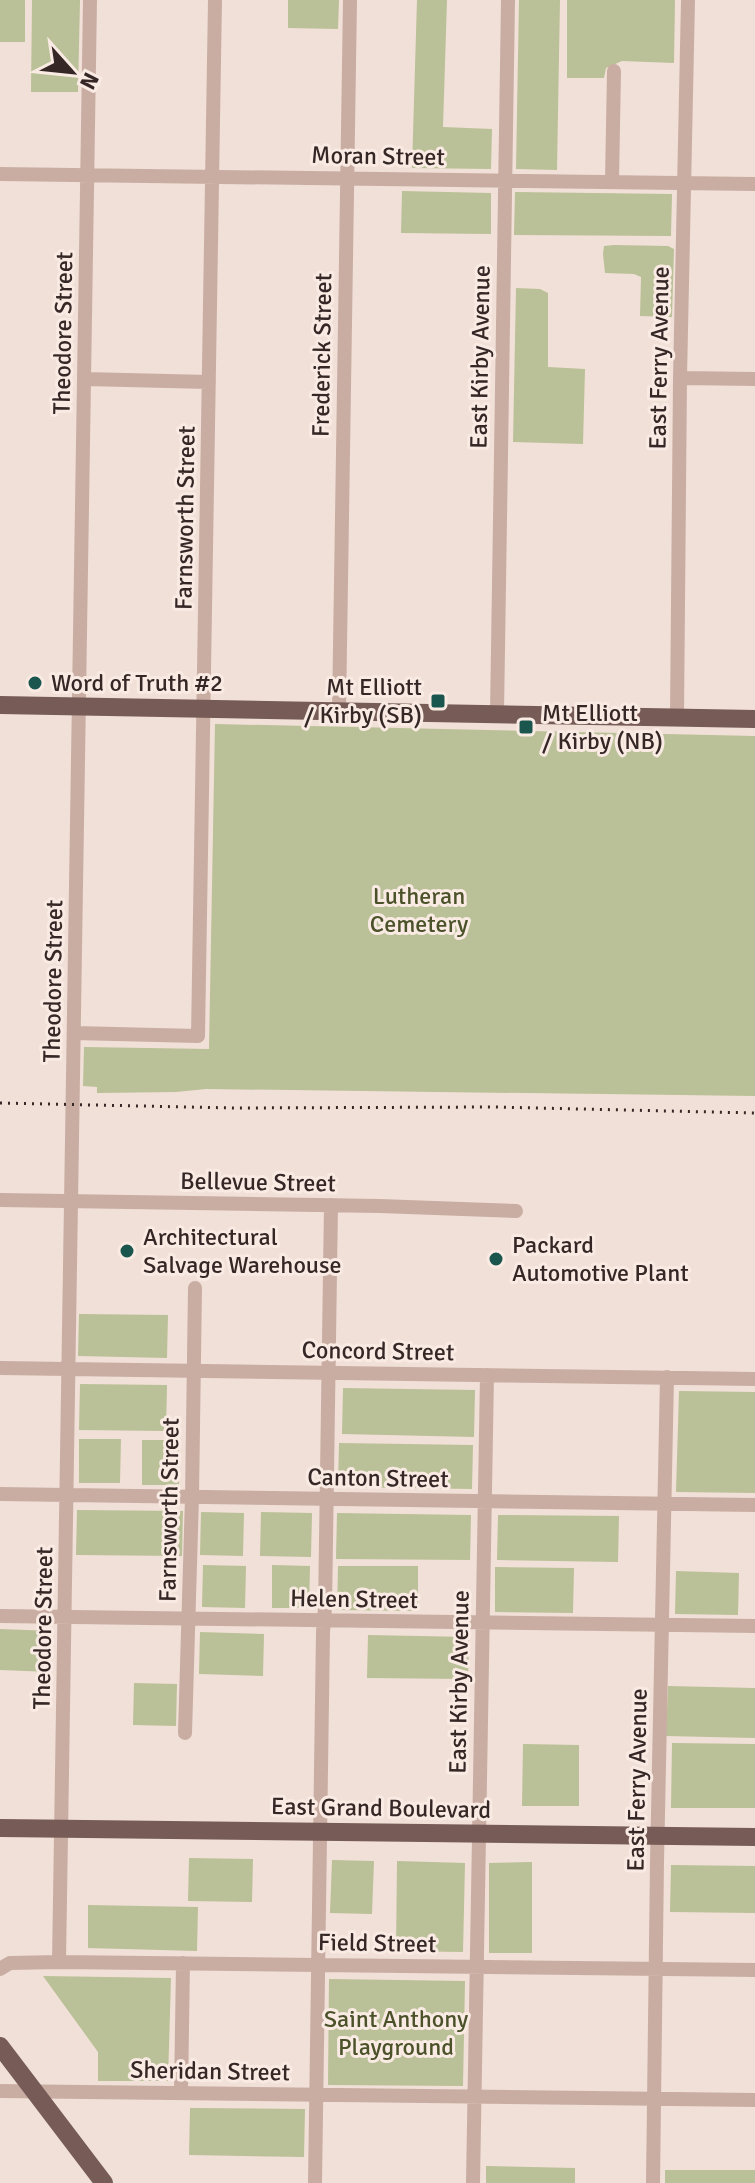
<svg xmlns="http://www.w3.org/2000/svg" width="755" height="2183" viewBox="0 0 755 2183" font-family="Signika,sans-serif">
<style>
.green{fill:#bac097}
.lines{fill:none;stroke-linecap:round;stroke-linejoin:round}
.minor{stroke:#c9ada3;stroke-width:14}
.major{stroke:#765b56;stroke-width:18}
.rail{stroke:#342725;stroke-width:3;stroke-dasharray:2 6;stroke-linecap:butt}
.poi-dot{fill:#1a554e;stroke:#f9ebe3;stroke-width:3}
.labels{text-anchor:middle;dominant-baseline:central;stroke-width:6;stroke-linejoin:round;paint-order:stroke}
.street-label{font-size:24px;fill:#342725;stroke:#f9ebe3}
.poi-label{font-size:24px;fill:#342725;stroke:#f9ebe3;text-anchor:start}
.park-label{font-size:24px;fill:#4b5229;stroke:#f9ebe3}
</style>
<rect width="100%" height="100%" fill="#f1e0d7"/>
<path class="green" d="M0 0H25V42H0Z
M32 0H80L78 92H31Z
M288 0H339L338 29 288 28Z
M417 0H447L443 127 492 129 491 169 412 168Z
M519 0H560L557 170 516 169Z
M567 0H675L674 63 622 61 606 68 604 78H567Z
M402 191 491 193V234L401 233Z
M515 192 672 194 671 236 514 235Z
M614 245 668 246 674 249 672 317 640 316 641 277 634 274 605 273 603 254 604 246Z
M516 288 540 289 548 293V367L585 369 583 444 513 442Z
M215 724 755 736V1096L206 1089 176 1092 97 1093V1087L83 1086 84 1047 209 1049Z
M79 1314 168 1315 167 1358 78 1356Z
M80 1384 167 1385 166 1431 79 1430Z
M343 1388 475 1390 474 1437 342 1434Z
M679 1391 755 1392V1493L676 1492Z
M79 1439H121L120 1483H79Z
M142 1440H179V1485H142Z
M339 1443 473 1445 472 1489 338 1487Z
M77 1510 183 1511 182 1556 76 1555Z
M201 1512 244 1513 243 1556 200 1555Z
M261 1512 312 1513 311 1557 260 1556Z
M337 1513 471 1515 470 1560 336 1559Z
M498 1515 619 1516 618 1562 497 1560Z
M203 1565 246 1566 245 1608 202 1607Z
M272 1565 310 1566 309 1608H272Z
M338 1566H418V1611L337 1610Z
M495 1567 574 1568 573 1613 495 1612Z
M676 1571 739 1573 738 1615 675 1614Z
M0 1629 52 1631 51 1672 0 1670Z
M200 1632 264 1634 263 1676 199 1674Z
M368 1635 469 1637 468 1679 367 1678Z
M134 1683 177 1684 176 1726 133 1725Z
M668 1686 755 1688V1738L666 1736Z
M672 1743 755 1744V1808H671Z
M523 1744 579 1745V1806H522Z
M189 1858 253 1859 252 1902 188 1901Z
M332 1860 374 1861 372 1914 330 1913Z
M397 1861 465 1863 463 1952 396 1951Z
M532 1862V1953H489V1863Z
M671 1865 755 1866V1913L670 1912Z
M88 1905 198 1907 197 1951 88 1948Z
M43 1976 171 1978 168 2081H98V2052Z
M329 1979 465 1981 463 2086 328 2085Z
M190 2108 305 2109 304 2157 189 2155Z
M486 2166 575 2168V2183H486Z
M665 2170H755V2183H665Z"/>
<g class="lines">
<path class="minor" d="M0 174 755 184
M612 181 614 71
M680 378 755 379
M85 379 209 382
M339 711 350 0
M497 714 508 0
M677 717 680 378 688 0
M74 1033 198 1036 215 0
M0 1200 380 1206 516 1211
M0 1368 755 1379
M0 1494 755 1505
M0 1616 755 1626
M185 1733 192 1497 195 1288
M59 1962 90 0
M0 1969 10 1963 59 1962 755 1970
M0 2091 755 2100
M181 2093 183 1963
M315 2183 323 1632 325 1608 331 1205
M473 2183 487 1375
M653 2183 657 1862 667 1377"/>
<path class="major" d="M0 705 755 719
M0 1828 755 1837
M0 2046 104 2183"/>
<path class="rail" d="M0 1103 234 1108 494 1107 755 1113"/>
</g>
<g class="poi-dot">
<circle cx="35" cy="683" r="8"/>
<rect x="430" y="693" width="16" height="16" rx="4"/>
<rect x="518" y="719" width="16" height="16" rx="4"/>
<circle cx="127" cy="1251" r="8"/>
<circle cx="496" cy="1259" r="8"/>
</g>
<g class="labels">
<g class="street-label">
<text transform="translate(378 156) rotate(1)">Moran Street</text>
<text transform="translate(63 333) rotate(-89)">Theodore Street</text>
<text transform="translate(322 355) rotate(-89)">Frederick Street</text>
<text transform="translate(480 357) rotate(-89)">East Kirby Avenue</text>
<text transform="translate(659 358) rotate(-89)">East Ferry Avenue</text>
<text transform="translate(185 518) rotate(-89)">Farnsworth Street</text>
<text transform="translate(53 981) rotate(-89)">Theodore Street</text>
<text transform="translate(258 1182) rotate(1)">Bellevue Street</text>
<text transform="translate(378 1351) rotate(1)">Concord Street</text>
<text transform="translate(378 1478) rotate(1)">Canton Street</text>
<text transform="translate(169 1510) rotate(-89)">Farnsworth Street</text>
<text transform="translate(354 1599) rotate(1)">Helen Street</text>
<text transform="translate(43 1628) rotate(-89)">Theodore Street</text>
<text transform="translate(459 1682) rotate(-89)">East Kirby Avenue</text>
<text transform="translate(637 1780) rotate(-89)">East Ferry Avenue</text>
<text transform="translate(381 1808) rotate(1)">East Grand Boulevard</text>
<text transform="translate(377 1943) rotate(1)">Field Street</text>
<text transform="translate(210 2071) rotate(1)">Sheridan Street</text>
</g>
<g class="poi-label">
<text x="51" y="683">Word of Truth #2</text>
<text x="422" y="687" text-anchor="end">Mt Elliott<tspan x="422" dy="28">/ Kirby (SB)</tspan></text>
<text x="542" y="713">Mt Elliott<tspan x="542" dy="28">/ Kirby (NB)</tspan></text>
<text x="143" y="1237">Architectural<tspan x="143" dy="28">Salvage Warehouse</tspan></text>
<text x="512" y="1245">Packard<tspan x="512" dy="28">Automotive Plant</tspan></text>
</g>
<g class="park-label">
<text x="419" y="896">Lutheran<tspan x="419" dy="28">Cemetery</tspan></text>
<text x="396" y="2019">Saint Anthony<tspan x="396" dy="28">Playground</tspan></text>
</g>
</g>
<g transform="translate(72 72) rotate(117)" stroke="#f9ebe3" stroke-width="6" paint-order="stroke">
<path d="M0-6L14 30L0 20L-14 30Z" fill="#342725"/>
<text y="-12" font-size="22" font-weight="bold" text-anchor="middle" fill="#342725">N</text>
</g>
</svg>
